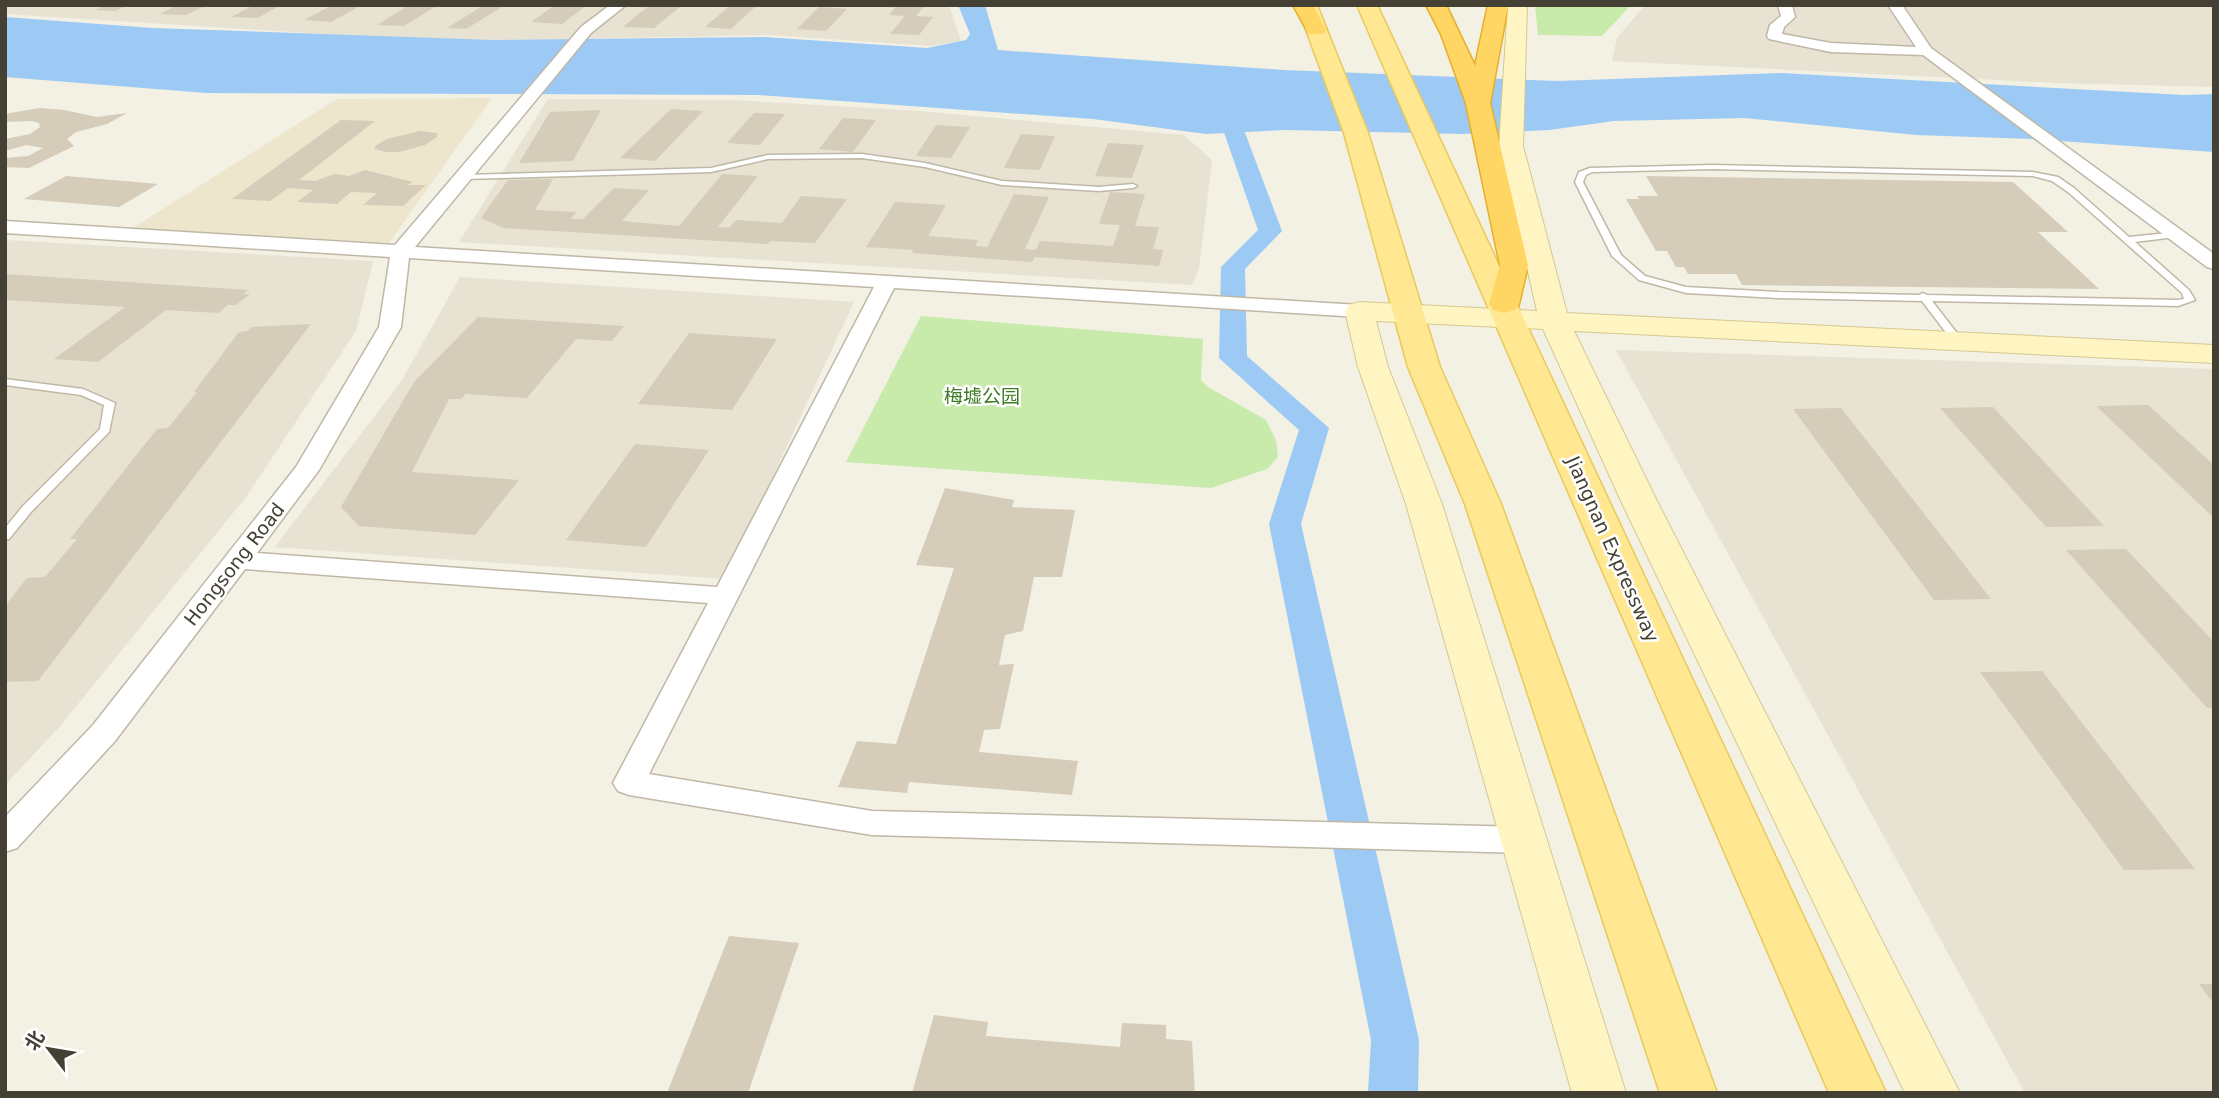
<svg xmlns="http://www.w3.org/2000/svg" width="2219" height="1098" viewBox="0 0 2219 1098" font-family="'DejaVu Sans','Noto Sans SC',sans-serif">
<style>
.residential{fill:#e7e2d2}
.education{fill:#ede6cd}
.green{fill:#c8eaaa}
.water{fill:#9ccaf4}
.lines{fill:none;stroke-linecap:round;stroke-linejoin:round}
.canal{fill:#9ccaf4;fill-rule:evenodd}
.building{fill:#d5ccb9}
.lane-casing{stroke:#bfb8a6;stroke-width:3}
.street-casing{stroke:#bfb8a6;stroke-width:3}
.secondary-casing{stroke:#d5c891;stroke-width:2}
.primary-casing{stroke:#eac95b;stroke-width:3}
.highway-casing{stroke:#e5af2c;stroke-width:3}
.lane{fill:#fff;fill-rule:evenodd}
.street{fill:#fff;fill-rule:evenodd}
.secondary{fill:#fff5c2;fill-rule:evenodd}
.primary{fill:#ffe891;fill-rule:evenodd}
.highway{fill:#ffd663;fill-rule:evenodd}
.labels{text-anchor:middle;dominant-baseline:central;stroke-width:5;stroke-linejoin:round;paint-order:stroke}
.park-label{font-size:19px;fill:#3e7a24;stroke:#fff}
.street-label{font-size:19px;fill:#454034;stroke:#fff}
</style>
<rect width="100%" height="100%" fill="#f3f0e4"/>
<path class="residential" d="M5 5H949L961 41 930 46 772 35 494 40 325 34 5 14Z
M1645 5H2214V87L2058 83 1612 61 1617 38Z
M548 99 733 100 920 111 1184 135 1212 160 1199 269 1192 285 459 242Z
M5 240 373 261 356 331 246 497 61 725 5 785Z
M460 277 854 302 725 579 275 547 402 380Z
M1616 350 2214 369V1093H2025Z"/>
<path class="education" d="M492 98 389 243 133 228 337 99Z"/>
<path class="green" d="M1535 5H1631L1602 36 1538 35Z
M921 316 1203 339 1201 380 1208 387 1266 420 1276 440 1278 457 1267 469 1211 488 846 462Z"/>
<path class="water" d="M958 5H985L998 50 1284 70 1558 81 1781 73 2185 95 2214 94V152L2032 139 1916 135 1745 118 1614 121 1549 130 1463 134 1285 130 1206 134 1093 119 758 95 206 93 5 77V17L153 28 494 40 764 37 927 48 966 40 970 34Z"/>
<g class="lines">
<path class="canal" d="M1223 95 1230 97 1233 101 1282 231 1245 269 1247 356 1329 428 1301 524 1419 1040 1418 1093H1368L1371 1040 1269 524 1299 430 1219 358 1221 267 1258 230 1213 101 1216 97Z"/>
</g>
<path class="building" d="M107 5H128L115 11 95 10Z
M178 5H207L186 15 160 14Z
M254 5H282L257 18 231 17Z
M333 5H362L331 22 304 20Z
M409 5H438L404 26 377 25Z
M484 5H505L466 29 447 28Z
M555 5H587L562 24 531 22Z
M650 5 681 6 654 28 623 27Z
M731 5H757L731 29 705 27Z
M897 5H925L916 16 933 17 919 35 890 34 905 16 889 15Z
M819 7 847 9 826 31 797 29Z
M39 108 64 110 97 117 127 113 107 124 76 132 67 139 74 146 29 168 5 167V158L28 156 43 148 26 145 5 151V139L30 134 40 127 39 123 32 121 5 122V114Z
M671 109 703 111 655 161 620 158Z
M601 110 573 161 519 163 550 112Z
M754 113 785 114 760 145 727 143Z
M843 118 876 120 853 152 819 149Z
M341 120 375 121 299 180 315 181 334 174 349 176 365 170 413 182 407 185H426L403 206 363 205 377 193 351 192 337 204 297 202 313 190 288 188 270 201 232 199Z
M936 125 970 127 951 158 916 156Z
M420 131 437 133V137L425 145 399 152H385L375 149V146L387 139Z
M1021 134 1055 136 1040 170 1004 168Z
M1108 143 1144 145 1132 178 1095 176Z
M722 174 758 176 718 227 729 228 736 220 782 223 801 196 847 199 815 243 770 241 768 244 503 228 481 218 508 180 553 179 535 210 577 212 570 219H583L614 188 649 190 622 221 679 226Z
M66 176 158 184 119 207 24 199Z
M1646 176 2013 182 2068 232H2038L2099 289 1742 285 1736 274H1688L1684 267H1676L1667 251H1656L1626 199H1639L1637 196H1658Z
M1110 192 1145 194 1135 226 1159 227 1153 249 1163 250 1159 266 1035 257 1032 262 912 253 913 250 866 247 895 202 946 205 928 236 978 240 975 246 987 247 1014 194 1049 197 1025 249 1036 250 1040 241 1113 246 1120 225 1099 224Z
M5 274 248 290 243 294H250L236 305H228L218 313 166 310 98 362 54 359 125 307 5 300Z
M478 317 624 326 612 341 576 339 527 398 466 394 461 399H449L412 472 519 480 475 535 359 526 341 507 414 382Z
M311 324 38 681 5 682V606L27 578 45 577 77 539H70L157 429 168 428 197 392H194L239 332 248 331 251 327Z
M689 333 777 339 732 410 638 404Z
M2148 405 2214 465V518L2096 406Z
M1993 407 2104 526 2046 527 1940 408Z
M1841 408 1991 599 1934 600 1793 409Z
M635 444 709 450 646 547 566 540Z
M945 488 1014 500 1012 507 1075 510 1062 577H1034L1023 631 1005 635 999 665 1014 664 1000 729 984 730 979 752 1078 761 1072 795 909 782 907 793 838 787 857 741 896 744 954 568 916 565Z
M2126 549 2214 642V708H2207L2066 550Z
M2042 671 2195 869 2124 870 1980 672Z
M729 936 799 943 748 1093H667Z
M2199 984H2214V1004Z
M934 1015 988 1022 986 1036 1120 1047 1122 1023 1166 1025V1039L1192 1041 1195 1093H912Z"/>
<g class="lines">
<g class="lane-casing">
<path id="lane" d="M862 154 925 163 1002 181 1099 187 1133 184 1137 186 1133 188 1099 191 1002 185 925 167 862 158 768 159 711 172 463 179 459 177 463 175 711 168 768 155Z
M1713 165 2033 172 2058 177 2074 188 2129 237 2178 232 2179 234 2175 237 2135 242 2189 290 2195 300 2178 306 1932 301 1963 341 1958 344 1954 343 1922 301 1778 298 1686 293 1639 280 1612 256 1575 182 1579 172 1590 168ZM1713 169 2033 176 2052 181 2068 192 2182 293 2184 299 2178 300 1927 295 1923 293 1919 295 1778 292 1686 287 1645 276 1621 255 1583 182 1586 175 1592 172Z
M5 379 83 389 115 403 109 432 31 512 9 539 5 540V528L23 506 100 429 104 405 81 395 5 385Z"/>
</g>
<g class="street-casing">
<path id="street" d="M610 5H626L591 33 415 247 1359 305 1366 307 1369 311 1366 315 1359 317 894 288 649 774 872 811 1524 827 1536 831 1541 840 1536 849 1524 853 872 835 629 795 618 791 613 783 708 603 245 569 115 741 17 848 5 852V817L93 725 296 467 379 327 390 257 5 233V221L395 245 581 27ZM409 258 874 287 717 587 257 553 319 470 401 327Z
M1778 5H1792L1795 17 1784 27 1782 34 1831 43 1916 47 1888 5H1902L1931 48 2214 254V269L2207 267 1923 55 1831 52 1769 39 1767 36 1770 25 1781 16Z"/>
</g>
<g class="secondary-casing">
<path id="secondary" d="M1508 5H1527L1523 146 1567 313 2214 345V363L1574 331 1657 501 1960 1093H1905L1621 501 1543 329 1376 321 1388 367 1442 504 1626 1093H1572L1406 504 1358 367 1345 311 1349 305 1359 302 1537 311 1499 146Z"/>
</g>
<g class="primary-casing">
<path id="primary" d="M1297 5H1317L1368 133 1440 367 1501 504 1717 1093H1660L1465 504 1408 367 1344 133Z
M1357 5H1377L1886 1093H1829Z"/>
</g>
<g class="highway-casing">
<path id="highway" d="M1293 5H1313L1326 30 1323 34H1309Z
M1426 5H1446L1475 66 1488 5H1508L1490 103 1528 265 1519 304 1515 310 1504 313 1493 310 1489 304 1500 265 1466 103 1441 34Z"/>
</g>
<use href="#lane" class="lane"/>
<use href="#street" class="street"/>
<use href="#secondary" class="secondary"/>
<use href="#primary" class="primary"/>
<use href="#highway" class="highway"/>
</g>
<g class="labels">
<g class="park-label">
<text x="982" y="396">梅墟公园</text>
</g>
<g class="street-label">
<text transform="translate(1613 549) rotate(66)">Jiangnan Expressway</text>
<text transform="translate(234 564) rotate(-52)">Hongsong Road</text>
</g>
</g>
<rect width="2219" height="1098" fill="none" stroke="#454034" stroke-width="14"/>
<g transform="translate(49 1049) rotate(301)" stroke="#ffffff" stroke-width="5" paint-order="stroke">
<path d="M0-5L12 26L0 18L-12 26Z" fill="#454034"/>
<text y="-10" font-size="19" font-weight="bold" text-anchor="middle" fill="#454034">北</text>
</g>
</svg>
